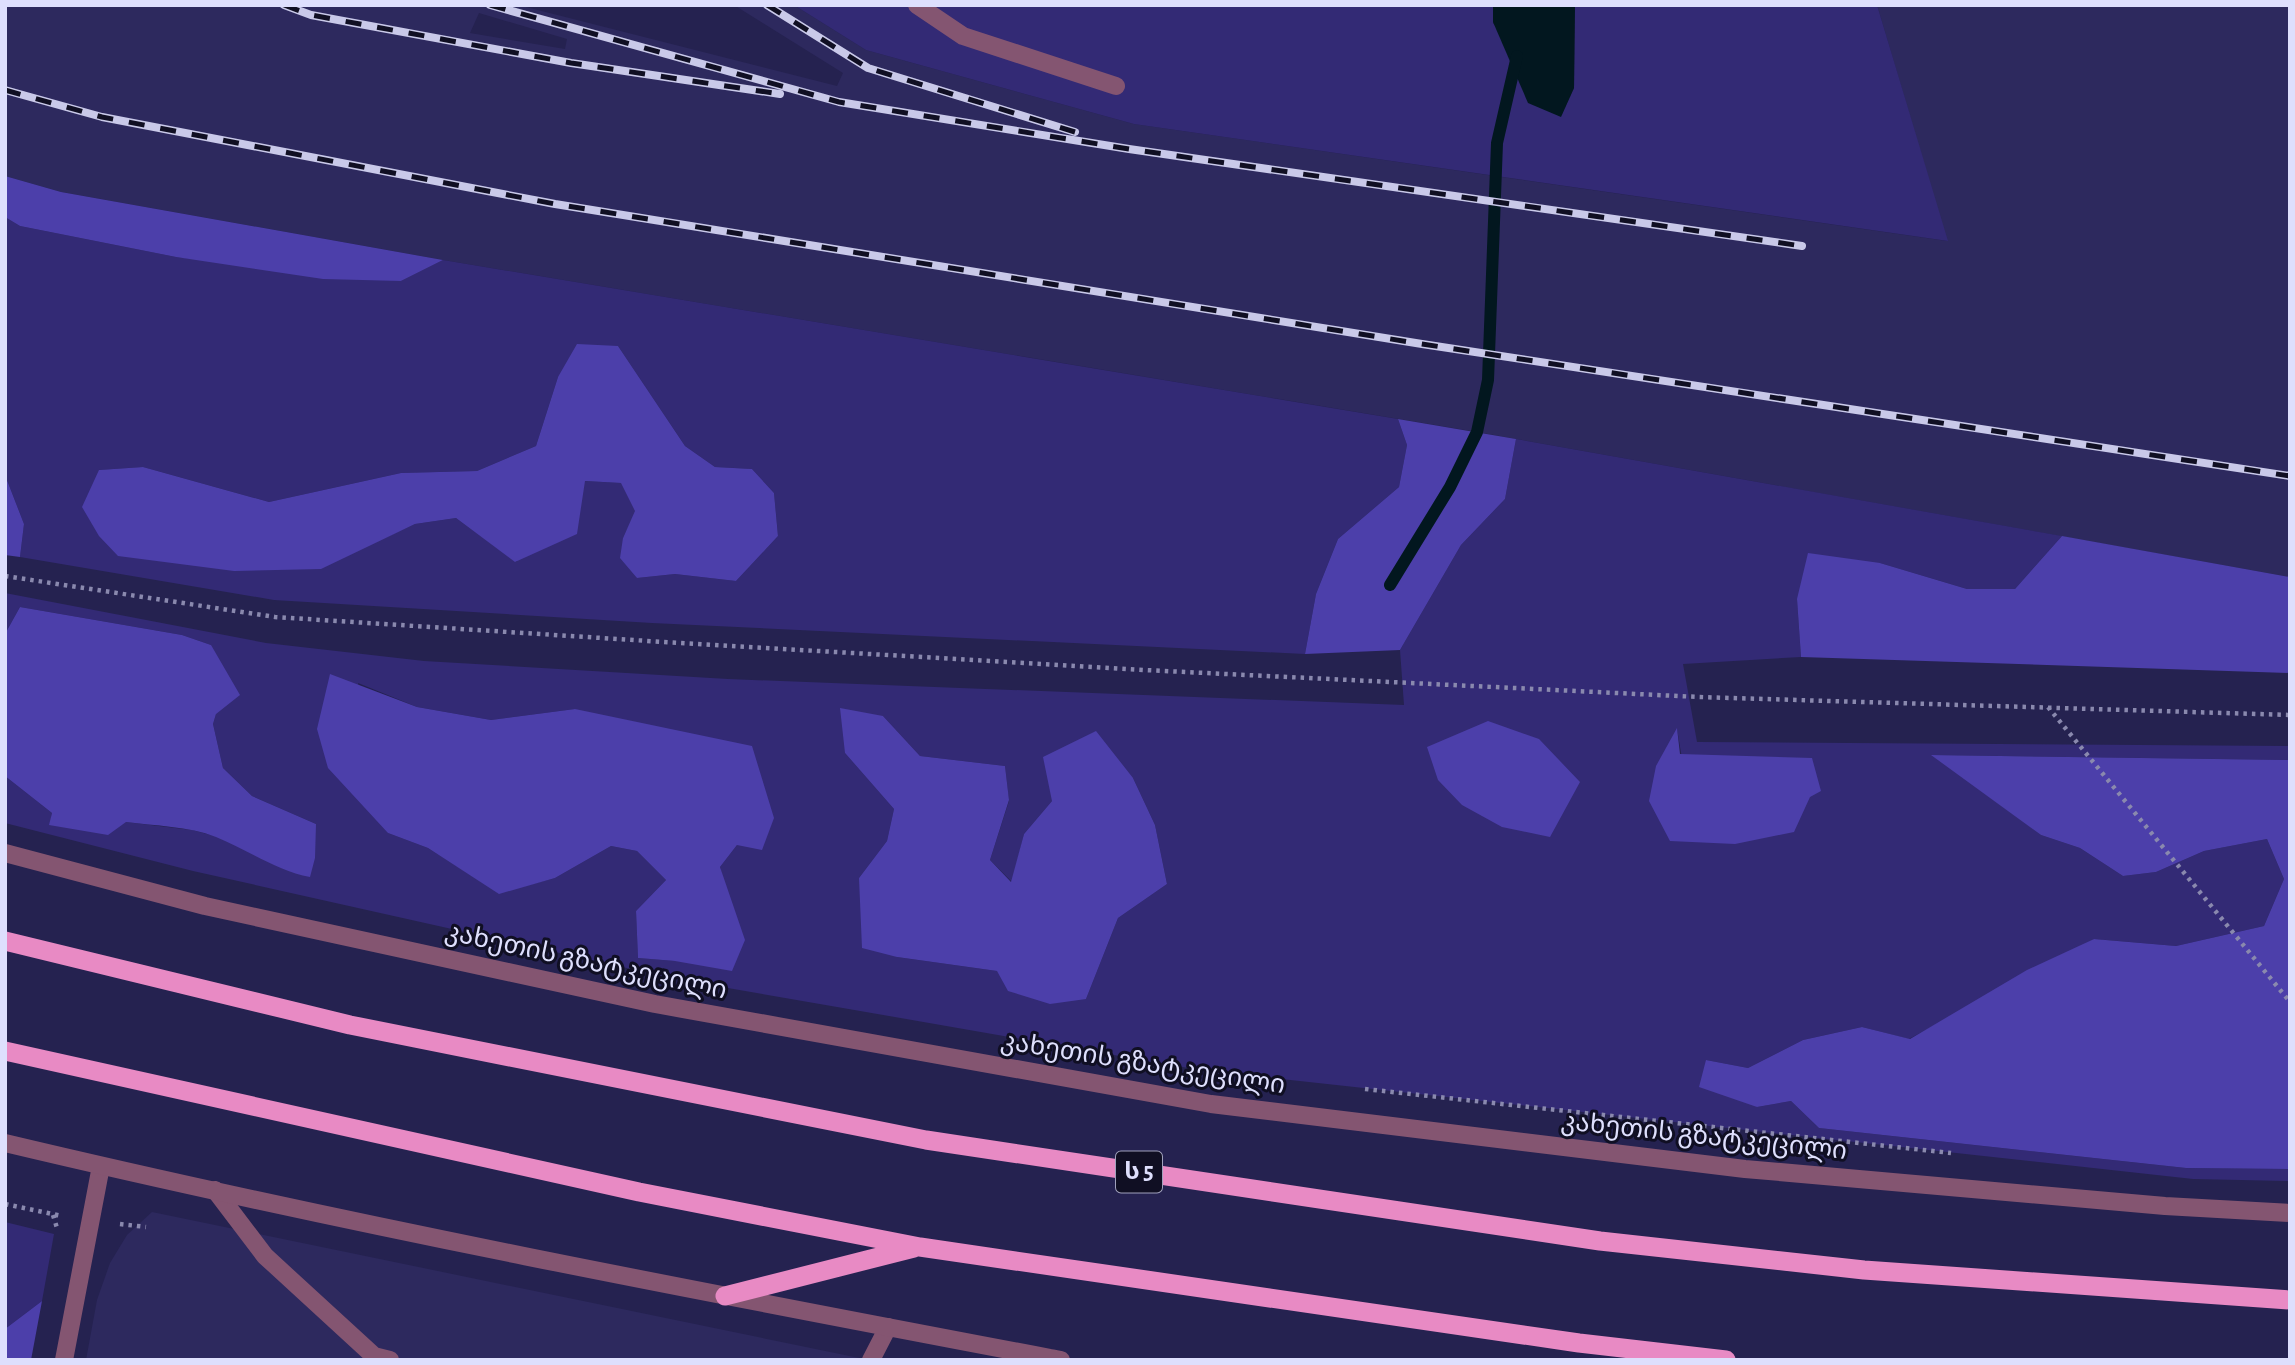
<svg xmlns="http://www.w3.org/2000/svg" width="2295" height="1365" viewBox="0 0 2295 1365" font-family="'Alegreya Sans','Noto Sans Georgian',sans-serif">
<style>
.built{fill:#2d295e;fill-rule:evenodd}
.green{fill:#332a75;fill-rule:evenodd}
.forest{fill:#4c3faa}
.water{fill:#02171f}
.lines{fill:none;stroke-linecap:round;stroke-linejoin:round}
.stream{stroke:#02171f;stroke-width:12}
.path{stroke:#8a89ae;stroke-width:4.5;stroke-dasharray:3.5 5;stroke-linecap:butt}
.service{stroke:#845571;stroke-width:18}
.minor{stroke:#845571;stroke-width:18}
.tertiary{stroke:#845571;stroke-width:18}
.trunk{stroke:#e88ac4;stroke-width:19}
.rail-casing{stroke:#c9c9e9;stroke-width:8}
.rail{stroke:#100f23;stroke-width:5;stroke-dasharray:16;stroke-linecap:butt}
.labels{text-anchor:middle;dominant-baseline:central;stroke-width:6;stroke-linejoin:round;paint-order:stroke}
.shield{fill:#100f23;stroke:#a0a1bc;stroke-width:2}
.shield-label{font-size:24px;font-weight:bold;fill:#dedffd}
.street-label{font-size:26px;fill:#dedffd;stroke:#100f23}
</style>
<rect width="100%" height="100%" fill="#252250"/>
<path class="built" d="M5 5H518L837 86 843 73 734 5H794L866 50 1134 124 1947 241 1877 5H2290V577L1477 432 443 260 61 192 5 176ZM479 13 567 39 565 49 470 33Z
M152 1212 869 1360H86L97 1300 110 1263 127 1235Z"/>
<path class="green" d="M794 5H1493V23L1561 116 1574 88 1575 5H1877L1948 241 1134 124 866 50Z
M5 217 20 226 176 257 401 281 443 260 1398 419 1407 445 1399 487 1338 539 1316 594 1305 654 652 623 274 600 20 557 24 524 5 475ZM618 346 685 446 715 467 752 469 774 493 778 536 736 581 675 574 637 578 623 538 636 511 622 483 584 481 516 562 456 518 415 524 380 540 99 470 143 467 269 502 401 473 477 471 536 446 558 377Z
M1516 439 2062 536 2015 589H1967L1880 563 1797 599 1801 657 1683 664 1697 742 2290 746V760L1933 755 2041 835 2080 848 2123 876 2156 872 2204 851 2267 839 2284 879 2264 926 2176 946 2094 939 1909 1039 1862 1027 1803 1040 1748 1068 1706 1060 1757 1107 1791 1101 1819 1128 2186 1168 2290 1169V1181L2193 1179 1200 1070 676 979 193 871 5 823V776L52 813 50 825 126 822 192 830 215 836 316 824 252 796 223 768 213 724 216 714 211 645 182 635 20 607 5 634V593L266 643 424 661 728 679 1404 705 1400 650 1461 545 1505 499ZM358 683 417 707 491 720 575 709 737 845 720 867 726 890 675 961 638 958 636 911 666 880 637 851 611 846 555 878 499 893 428 848 388 833ZM883 716 920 756 1005 766 1009 801 990 860 1012 882 1024 834 1052 801 1133 778 1155 825 1167 884 1118 918 1086 999 997 971 897 957 859 878 887 841 894 809 845 753ZM1677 729 1696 841H1670Z
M5 1222 54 1234 42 1301 5 1329Z"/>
<path class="forest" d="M5 176 61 192 443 260 401 281 323 279 176 257 20 226 5 217Z
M577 344 618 346 685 446 715 467 752 469 774 493 778 536 736 581 675 574 637 578 620 558 623 538 635 511 621 483 585 481 577 534 515 562 456 518 415 524 321 569 234 571 118 556 99 536 82 507 99 470 143 467 269 502 401 473 477 471 536 446 558 377Z
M1398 419 1516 439 1505 499 1461 545 1400 650 1305 654 1316 594 1338 539 1399 487 1407 445Z
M5 475 24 524 20 557 5 555Z
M2062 536 2290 577V673L1801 657 1797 599 1808 553 1880 563 1967 589H2015Z
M20 607 182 635 211 645 240 695 216 714 213 724 223 768 252 796 316 824 315 858 310 877C277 871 248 850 216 837 188 826 155 826 126 822L108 835 49 825 52 813 5 776V634Z
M330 674 417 707 491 720 575 709 752 746 774 818 762 850 737 845 720 867 745 940 732 971 675 961 638 958 636 911 666 880 637 851 611 846 555 878 499 894 428 848 388 833 328 768 317 729Z
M840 708 883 716 920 756 1005 766 1009 800 990 860 1011 882 1024 834 1052 801 1043 757 1096 731 1133 778 1155 825 1167 884 1118 918 1086 999 1050 1004 1008 991 997 971 897 957 862 948 859 878 887 841 894 809 845 753Z
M1488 721 1539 739 1580 782 1550 837 1502 827 1462 805 1438 780 1427 747Z
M1677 728 1680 754 1812 758 1821 791 1810 797 1794 832 1735 844 1670 841 1649 801 1656 766Z
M1931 755 2290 760V1169L2186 1168 1819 1128 1791 1101 1757 1107 1699 1087 1706 1060 1748 1068 1803 1040 1862 1027 1910 1039 2027 970 2094 939 2176 946 2264 926 2284 879 2267 839 2204 851 2156 872 2123 876 2080 848 2041 835Z
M42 1301 31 1360H5V1329Z"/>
<path class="water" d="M1493 5H1575L1574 88 1561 117 1528 103 1493 22Z"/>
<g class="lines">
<path class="stream" d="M1390 585 1450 487 1477 432 1488 380 1497 143 1517 56"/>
<path class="path" d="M5 576 275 617 664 642 1144 670 1699 697 2290 715
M2048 707 2290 1002
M1365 1089 1951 1153
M5 1204 62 1216
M53 1215 57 1228
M120 1224 146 1227"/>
<path class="service" d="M917 5 963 36 1116 86
M215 1190 265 1256 374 1356 390 1360
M871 1360 888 1327"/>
<path class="minor" d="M64 1360 101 1166"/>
<path class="tertiary" d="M5 853 205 906 655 1004 1211 1104 1745 1169 2165 1206 2290 1213
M5 1143C354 1226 708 1293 1061 1360"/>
<path class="trunk" d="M5 941 350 1025 926 1140 1600 1241 1864 1270 2290 1300
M5 1051 639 1192 920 1247 1579 1343 1726 1360
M725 1296 914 1248"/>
<g class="rail-casing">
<path id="rail" d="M284 5 311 15 571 63 780 94
M490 5 839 102 1129 149 1802 246
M767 5 868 68 1075 132
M5 90 102 117 555 204 1422 344 2290 476"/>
</g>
<use href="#rail" class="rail"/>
</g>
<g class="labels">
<rect class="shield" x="1116" y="1151.5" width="46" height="41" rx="5"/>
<g class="shield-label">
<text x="1139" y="1172">ს 5</text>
</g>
<g class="street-label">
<text transform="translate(586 961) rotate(12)">კახეთის გზატკეცილი</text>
<text transform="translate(1143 1063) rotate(9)">კახეთის გზატკეცილი</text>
<text transform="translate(1704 1136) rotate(6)">კახეთის გზატკეცილი</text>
</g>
</g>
<rect width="2295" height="1365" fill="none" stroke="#dedffd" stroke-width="14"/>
</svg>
